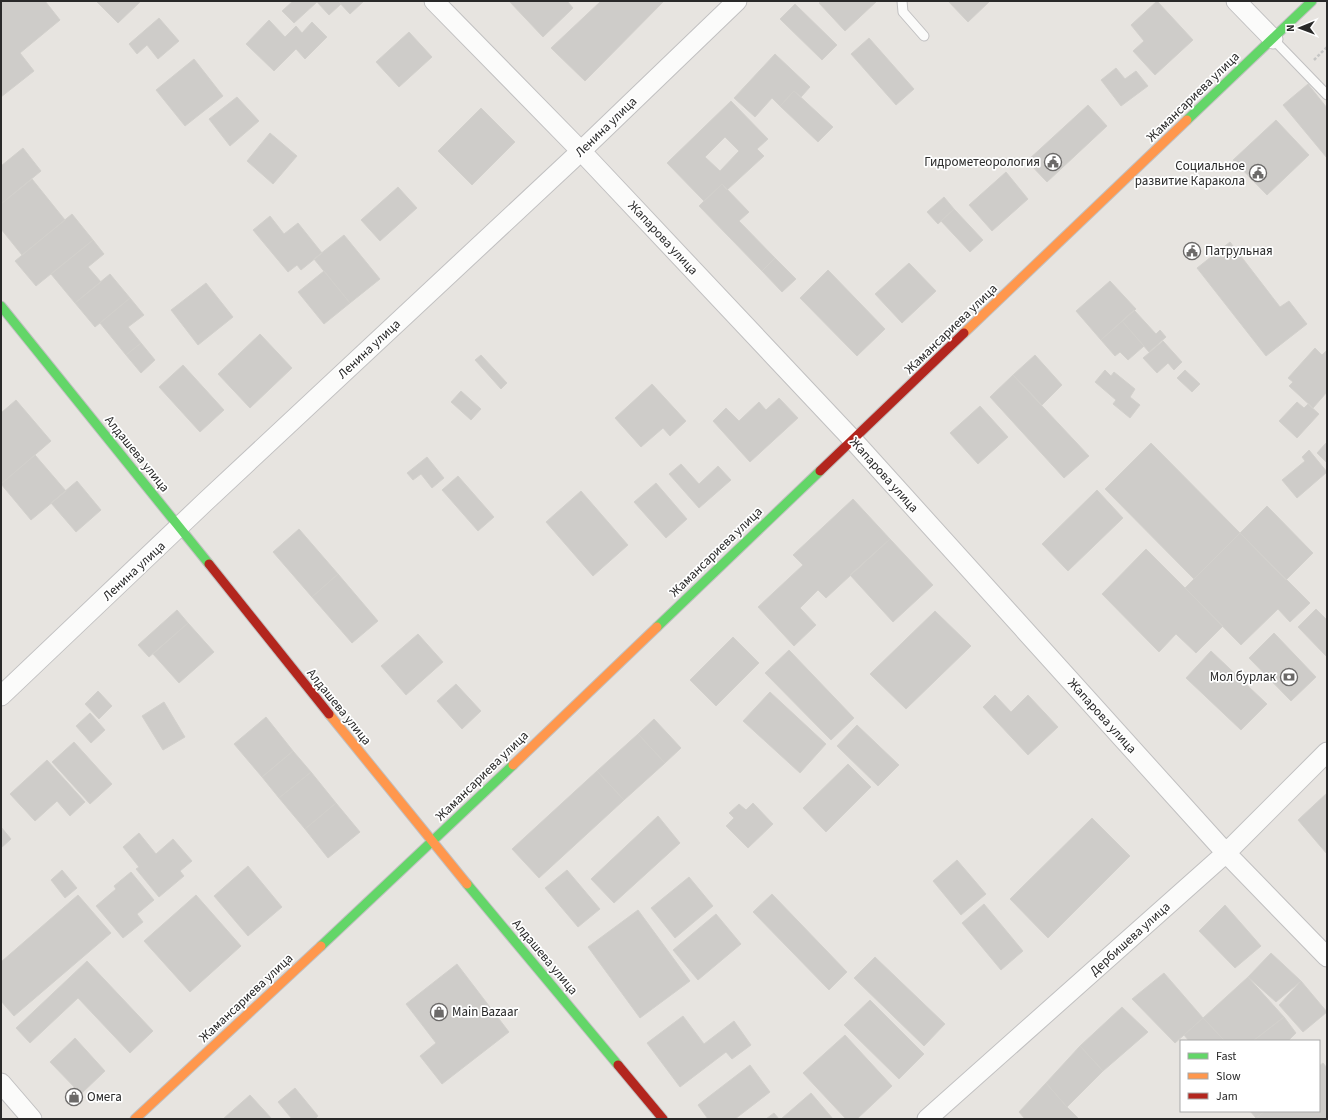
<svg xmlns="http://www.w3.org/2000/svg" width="1328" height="1120" viewBox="0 0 1328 1120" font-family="'Source Sans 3',sans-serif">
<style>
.building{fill:#ceccc9;stroke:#d2d0cc;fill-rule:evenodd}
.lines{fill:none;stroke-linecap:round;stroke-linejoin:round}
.lane-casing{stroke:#c1c0c1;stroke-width:11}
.street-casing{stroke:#c1c0c1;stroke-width:21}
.fast-casing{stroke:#c1c0c1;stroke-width:11}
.slow-casing{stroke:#c1c0c1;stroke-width:11}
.jam-casing{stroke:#c1c0c1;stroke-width:11}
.path{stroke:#c6c6c5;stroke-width:2.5;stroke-dasharray:3 2;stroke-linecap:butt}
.lane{stroke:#fbfbfa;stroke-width:9}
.street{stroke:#fbfbfa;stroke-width:19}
.fast{stroke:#63d668;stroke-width:9}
.slow{stroke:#ff974d;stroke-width:9}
.jam{stroke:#b3261e;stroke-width:9}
.labels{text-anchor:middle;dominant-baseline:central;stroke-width:3.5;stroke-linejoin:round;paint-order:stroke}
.street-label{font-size:13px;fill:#292929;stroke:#fff}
.poi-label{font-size:13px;fill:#292929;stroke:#fff;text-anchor:end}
</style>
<rect width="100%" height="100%" fill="#e7e4e0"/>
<path class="building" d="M1 1H45L60 20 20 53 34 71 1 97Z
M96 1H141L118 23Z
M293 1H338L341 4 329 15 317 2 294 23 282 11Z
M338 1H364L350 14Z
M509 1H567L573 8 543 37Z
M601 1H664L585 81 551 48Z
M822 1H877L845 31 819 3Z
M948 1H990L968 22Z
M1157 1 1193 40 1155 75 1133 51 1144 41 1131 25Z
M795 4 837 45 822 60 780 19Z
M159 18 179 41 158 59 147 45 137 54 129 44Z
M269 20 285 37 296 26 302 33 312 22 327 37 305 59 296 49 274 71 246 44Z
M409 32 432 57 399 87 376 62Z
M869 38 914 89 896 105 851 54Z
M775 54 810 87 801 97 794 91 780 106 772 98 755 117 734 98Z
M194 59 223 96 185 126 156 90Z
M1116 68 1125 79 1136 71 1148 86 1121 106 1101 80Z
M1308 84 1327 108V158L1283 105Z
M794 91 833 127 818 142 780 106Z
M237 97 259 121 230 146 209 119Z
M731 101 768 139 757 149 764 156 727 190 722 184 704 201 667 163ZM725 137 739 151 720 171 705 157Z
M1088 105 1107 126 1047 182 1027 161Z
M481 108 515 142 472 185 438 151Z
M1276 120 1309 155 1267 195 1233 160Z
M270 133 297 156 273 184 247 161Z
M23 148 41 171 1 204V166Z
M1006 172 1028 199 992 231 969 205Z
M32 179 65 220 22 255 1 229V204Z
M722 184 749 212 739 221 775 258 762 271 699 206Z
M398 187 417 208 380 241 361 220Z
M944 197 954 209 938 224 927 212Z
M954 209 983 240 970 252 941 221Z
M72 214 93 240 36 286 15 261Z
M270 216 284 234 298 223 322 253 301 270 297 265 288 272 253 230Z
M344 235 380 279 350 303 314 259Z
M93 240 104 254 88 267 101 282 75 303 51 274Z
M1230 242 1280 307 1289 301 1307 324 1266 356 1197 268Z
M775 258 796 279 782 292 762 271Z
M909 263 936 291 902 323 875 294Z
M828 270 885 329 857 356 800 298Z
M324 271 350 303 324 324 298 292Z
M110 274 130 298 95 327 75 303Z
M1110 281 1136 309 1101 340 1076 311Z
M206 283 233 317 198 345 171 310Z
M130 298 144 315 128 327 141 343 126 355 100 323Z
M1134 310 1156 334 1160 330 1166 337 1149 352 1122 321Z
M1122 321 1144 346 1128 360 1120 352 1115 356 1101 340Z
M260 334 292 368 250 408 218 374Z
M1163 341 1182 362 1174 370 1168 363 1157 373 1143 358Z
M141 343 155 360 141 373 126 355Z
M1315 348 1322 355 1327 350V392L1313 408 1289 386 1293 382 1288 378Z
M481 355 507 383 501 389 475 360Z
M1035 355 1062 385 1042 405 1013 375Z
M183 365 224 410 200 432 159 387Z
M1105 370 1111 376 1114 372 1135 389 1130 397 1140 405 1130 418 1113 404 1116 400 1095 382Z
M1185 370 1200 384 1192 392 1177 378Z
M1013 375 1089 456 1064 478 990 397Z
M652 384 686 421 670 436 663 428 641 447 615 418Z
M461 391 481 409 471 420 451 402Z
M779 398 798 418 750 462 713 421 726 408 739 421 759 402 766 410Z
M16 400 51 441 1 484V413Z
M1297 402 1304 408 1308 404 1319 414 1297 438 1279 421Z
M980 406 1008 437 978 464 950 433Z
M1151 443 1240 533 1194 579 1105 489Z
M1326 443 1327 444V463L1317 453Z
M1309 450 1327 472 1297 498 1282 480 1305 461 1302 457Z
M35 455 66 491 31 520 1 484Z
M427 457 444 478 432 488 421 474 413 480 407 473Z
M681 464 699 484 718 466 731 480 699 508 669 474Z
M458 476 494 517 478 531 442 490Z
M77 481 101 510 76 532 51 503Z
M656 483 687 519 666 538 634 502Z
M1097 490 1123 518 1068 571 1042 544Z
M581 491 628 545 593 576 546 522Z
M853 499 890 539 826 598 818 590 800 608 816 625 794 646 758 607 803 565 793 555Z
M1267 506 1313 553 1286 580 1240 533Z
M299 529 338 574 312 597 273 552Z
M1240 533 1310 603 1290 622 1278 609 1241 645 1185 588Z
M890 539 933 585 893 622 850 575Z
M1146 549 1223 626 1196 653 1176 634 1159 652 1102 594Z
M338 574 378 621 352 643 312 597Z
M1316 609 1327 620V657L1298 627Z
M177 610 188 623 149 657 138 645Z
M935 611 971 646 906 709 870 674Z
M188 623 214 652 179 683 153 654Z
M1274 633 1316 677 1291 701 1249 658Z
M418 634 443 662 406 695 381 666Z
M733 637 759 663 716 706 690 680Z
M789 650 854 718 831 740 765 673Z
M1211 651 1267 704 1241 730 1186 678Z
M456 684 481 711 462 729 437 701Z
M98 691 112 706 99 719 85 704Z
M770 692 826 744 800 773 743 721Z
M995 695 1011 712 1028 695 1058 727 1028 755 983 707Z
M164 702 185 737 163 750 142 716Z
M90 713 105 730 91 743 76 726Z
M266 717 293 751 262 777 234 744Z
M654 719 681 748 665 763 638 734Z
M857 725 899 765 878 786 837 746Z
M638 734 665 763 624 800 597 771Z
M74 742 112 784 90 804 52 762Z
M293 751 311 772 279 798 262 777Z
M47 760 85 802 70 816 57 801 35 821 10 794Z
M848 764 871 787 826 832 803 808Z
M597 771 624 800 539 878 512 849Z
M311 772 336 803 305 829 279 798Z
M1327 793V854L1298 820Z
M336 803 360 832 328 858 305 829Z
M753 803 773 824 748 848 726 826 734 818 729 813 739 804 746 810Z
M658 816 680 843 614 903 591 879Z
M1092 818 1130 856 1048 938 1010 899Z
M1 827 11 839 1 848Z
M139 833 156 854 173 839 192 861 180 871 184 876 159 897 136 869 139 867 123 847Z
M957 860 986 894 961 915 933 881Z
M248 866 282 907 248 936 214 896Z
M62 870 77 888 65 898 51 880Z
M567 870 600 909 578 927 545 888Z
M131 872 154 900 137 914 143 922 123 938 96 906 116 889 114 886Z
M689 877 713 906 675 938 651 908Z
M772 894 847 972 829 990 753 912Z
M78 895 111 933 14 1016 1 1001V962Z
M196 895 241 946 190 992 144 941Z
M984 904 1023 951 1001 970 962 923Z
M1225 905 1261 946 1235 968 1199 931Z
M638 910 690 981 640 1018 588 947Z
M716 914 741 944 698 980 673 950Z
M1271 953 1301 981 1276 1002 1248 977Z
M875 957 945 1024 924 1046 854 978Z
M87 961 153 1031 130 1053 78 998 30 1043 16 1028Z
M457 964 509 1032 442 1084 420 1056 436 1043 406 1004Z
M1164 973 1203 1018 1175 1043 1132 999Z
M1248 977 1284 1017 1253 1041H1225L1203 1018Z
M1301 981 1327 1012 1303 1032 1279 1005Z
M870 1000 924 1054 899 1079 844 1025Z
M1122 1007 1148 1032 1103 1071 1080 1046Z
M683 1016 704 1044 734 1021 751 1045 732 1059 726 1052 680 1087 647 1043Z
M1284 1017 1296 1033 1288 1041H1253Z
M1203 1018 1225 1041H1189L1184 1035Z
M845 1035 892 1086 857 1119H846L803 1073Z
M75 1038 105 1071 81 1094 50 1062Z
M1080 1046 1103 1071 1067 1107 1046 1083Z
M1323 1063 1327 1068V1119L1256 1118 1265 1111H1319V1066Z
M750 1065 770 1092 735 1119H708L698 1105Z
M1046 1083 1067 1107 1079 1119H1025L1019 1112Z
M295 1088 318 1116 315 1119H292L278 1102Z
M811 1093 833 1119H781Z
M250 1095 272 1119H223Z
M1250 1111H1265L1256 1118Z
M774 1113 779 1119H766Z"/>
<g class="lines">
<g class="lane-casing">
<path id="lane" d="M902 1 903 12 924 36
M1273 39 1327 95"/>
</g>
<g class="street-casing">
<path id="street" d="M434 1 581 151 853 440 1226 853 1327 957
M1236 1 1273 39
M1 696 205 502 581 151 737 1
M1 1083 32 1119
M927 1119 1226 853 1327 752"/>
</g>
<g class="fast-casing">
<path id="fast" d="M1187 120 1312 1
M1 306 209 564
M657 627 820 471
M467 884 618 1065
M321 946 513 765"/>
</g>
<g class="slow-casing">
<path id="slow" d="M964 333 1187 120
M329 714 467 884
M513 765 657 627
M135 1119 321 946"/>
</g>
<g class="jam-casing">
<path id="jam" d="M820 471 964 333
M209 564 329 714
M618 1065 663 1119"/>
</g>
<path class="path" d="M1314 60 1327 47"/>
<use href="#lane" class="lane"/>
<use href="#street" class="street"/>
<use href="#fast" class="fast"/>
<use href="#slow" class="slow"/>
<use href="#jam" class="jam"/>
</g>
<defs>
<g id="civic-ring" transform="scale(0.9)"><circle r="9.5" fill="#fff" stroke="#6c6a69" stroke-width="1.5"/><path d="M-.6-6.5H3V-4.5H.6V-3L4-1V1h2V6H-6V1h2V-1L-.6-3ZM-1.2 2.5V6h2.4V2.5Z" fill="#6c6a69"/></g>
<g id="bank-ring" transform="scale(0.9)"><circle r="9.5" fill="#fff" stroke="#6c6a69" stroke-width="1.5"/><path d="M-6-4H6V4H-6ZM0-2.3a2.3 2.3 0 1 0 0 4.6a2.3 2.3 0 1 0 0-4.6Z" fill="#6c6a69"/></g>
<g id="shop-ring" transform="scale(0.9)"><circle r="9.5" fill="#fff" stroke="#6c6a69" stroke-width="1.5"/><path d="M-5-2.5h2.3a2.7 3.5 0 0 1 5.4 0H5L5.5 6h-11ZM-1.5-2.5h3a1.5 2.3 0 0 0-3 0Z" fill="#6c6a69"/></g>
</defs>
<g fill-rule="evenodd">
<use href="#civic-ring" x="1053" y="162"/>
<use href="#civic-ring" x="1258" y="173"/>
<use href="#civic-ring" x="1192" y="251"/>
<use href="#bank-ring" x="1289" y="677"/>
<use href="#shop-ring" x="439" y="1012"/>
<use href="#shop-ring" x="74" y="1097"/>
</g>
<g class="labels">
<g class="street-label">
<text transform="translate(1193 97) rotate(-44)">Жамансариева улица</text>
<text transform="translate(606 127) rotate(-44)">Ленина улица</text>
<text transform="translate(663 238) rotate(47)">Жапарова улица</text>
<text transform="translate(951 329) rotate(-44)">Жамансариева улица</text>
<text transform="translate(369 349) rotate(-43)">Ленина улица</text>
<text transform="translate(137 454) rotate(51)">Алдашева улица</text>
<text transform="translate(884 475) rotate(48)">Жапарова улица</text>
<text transform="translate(716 552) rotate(-44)">Жамансариева улица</text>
<text transform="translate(134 571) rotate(-43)">Ленина улица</text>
<text transform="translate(339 707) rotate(51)">Алдашева улица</text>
<text transform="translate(1102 716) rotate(48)">Жапарова улица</text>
<text transform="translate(482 776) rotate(-44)">Жамансариева улица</text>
<text transform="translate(1130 939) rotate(-42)">Дербишева улица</text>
<text transform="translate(545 957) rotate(50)">Алдашева улица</text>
<text transform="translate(246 998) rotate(-43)">Жамансариева улица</text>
</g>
<g class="poi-label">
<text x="1040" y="162">Гидрометеорология</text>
<text x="1245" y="166">Социальное<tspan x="1245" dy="15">развитие Каракола</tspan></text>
<text x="1205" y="251" text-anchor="start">Патрульная</text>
<text x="1276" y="677">Мол бурлак</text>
<text x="452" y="1012" text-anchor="start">Main Bazaar</text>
<text x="87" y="1097" text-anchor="start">Омега</text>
</g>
</g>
<rect width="1328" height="1120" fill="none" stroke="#292929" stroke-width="4"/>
<rect x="1180" y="1040" width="140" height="72" fill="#ffffff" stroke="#a9a9a9"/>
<rect x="1188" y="1053" width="20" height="6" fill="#63d668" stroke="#a9a9a9"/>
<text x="1216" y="1060" font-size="12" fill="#292929">Fast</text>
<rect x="1188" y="1073" width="20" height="6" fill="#ff974d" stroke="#a9a9a9"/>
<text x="1216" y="1080" font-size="12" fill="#292929">Slow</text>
<rect x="1188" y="1093" width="20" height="6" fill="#b3261e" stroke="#a9a9a9"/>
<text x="1216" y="1100" font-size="12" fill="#292929">Jam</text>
<g transform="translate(1300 28) rotate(269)" stroke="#ffffff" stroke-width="3" paint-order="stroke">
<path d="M0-3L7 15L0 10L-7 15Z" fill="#292929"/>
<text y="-6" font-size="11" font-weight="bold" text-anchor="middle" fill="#292929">N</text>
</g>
</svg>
